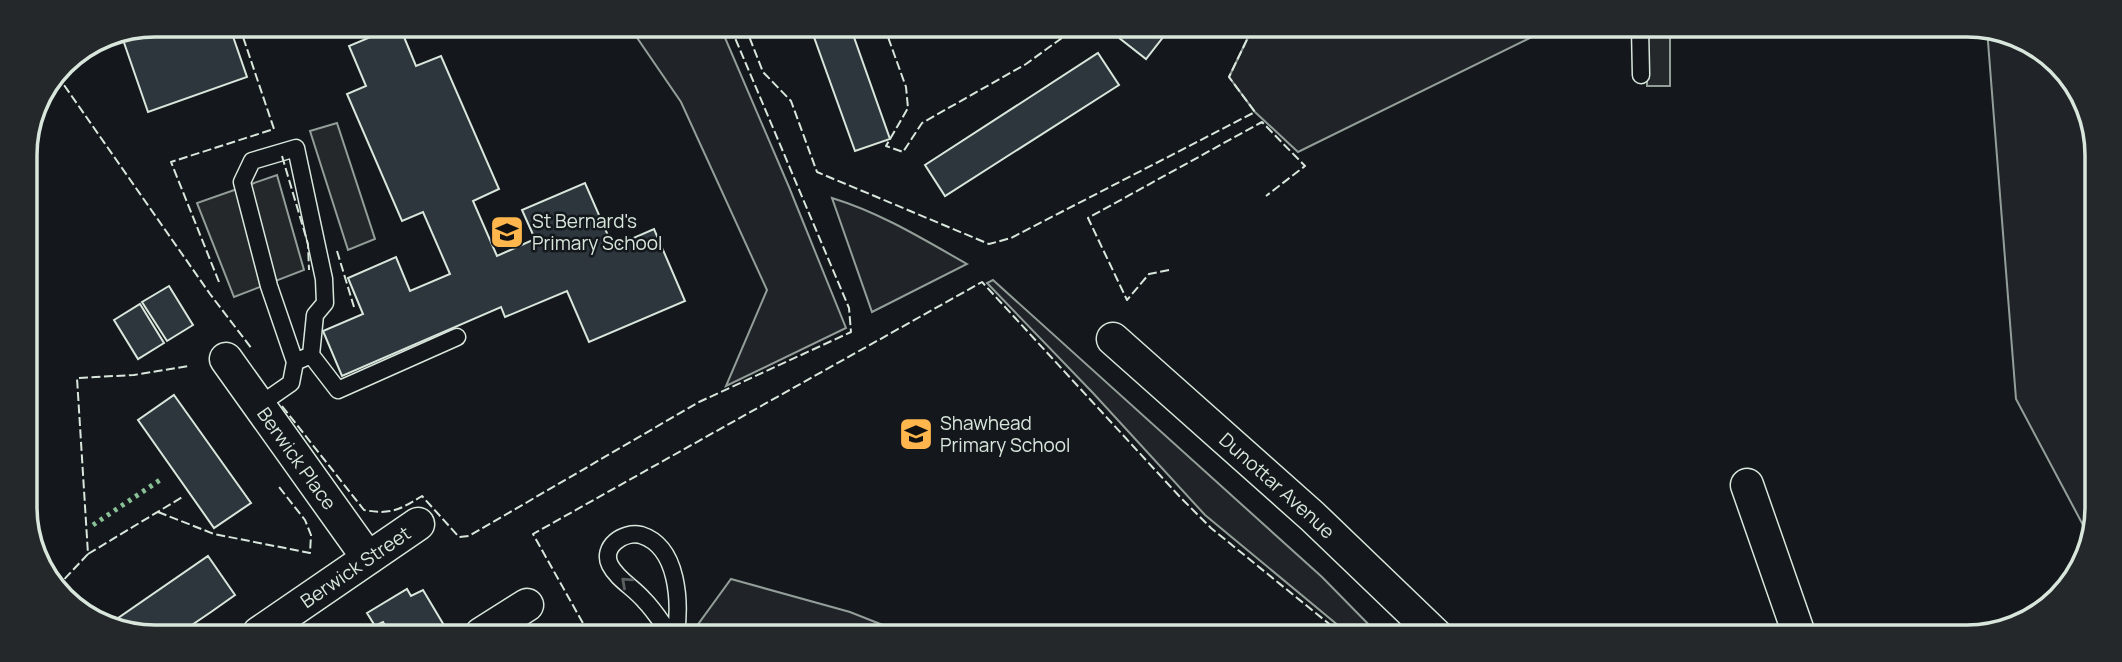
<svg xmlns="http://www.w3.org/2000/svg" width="2122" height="662" viewBox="0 0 2122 662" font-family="Manrope,sans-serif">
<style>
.green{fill:#202428;stroke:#939e99;stroke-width:2}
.parking{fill:#24282b;stroke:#939e99;stroke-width:2}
.building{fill:#2c363c;stroke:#d8e6dc;stroke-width:2}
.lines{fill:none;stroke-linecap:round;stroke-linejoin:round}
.service-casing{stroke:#d8e6dc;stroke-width:19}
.minor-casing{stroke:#d8e6dc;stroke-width:35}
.service{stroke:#14181c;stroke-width:16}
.minor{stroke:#14181c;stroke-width:32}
.hedge{stroke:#8ac095;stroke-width:5;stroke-dasharray:3.5 5;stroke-linecap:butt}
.fence{stroke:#d8e6dc;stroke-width:2;stroke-dasharray:9 3.5;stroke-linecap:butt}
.oneway{stroke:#59605f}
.labels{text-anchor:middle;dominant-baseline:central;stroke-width:5;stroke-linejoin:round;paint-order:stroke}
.poi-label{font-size:19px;fill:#d8e6dc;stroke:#14181c;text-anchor:start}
.street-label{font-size:19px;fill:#d8e6dc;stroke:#14181c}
.rim{fill:none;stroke:#d8e6dc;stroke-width:3.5}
</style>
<rect width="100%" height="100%" fill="#14181c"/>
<path class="green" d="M629 26H720L789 187 846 328 726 386 767 290 681 102Z
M1253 27 1550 28 1298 152 1255 112 1229 77Z
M1987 29H2001L2065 68 2095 129 2093 541 2089 547 2083 525 2016 399Z
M832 198C881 213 923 239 967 264L872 312Z
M993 280 1322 577 1380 636H1351L1205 515 1093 393 987 283Z
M731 579 850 612 908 635 691 634Z"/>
<path class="parking" d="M1648 28H1670V86H1647Z
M337 123 375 239 348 250 310 131Z
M277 175 304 270 234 297 197 203Z"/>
<path class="building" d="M154 24 229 25 247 77 148 112 120 31Z
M399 25 416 66 441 56 499 189 473 201 497 256 535 239 522 210 585 183 613 247 654 229 685 301 589 342 567 291 505 317 501 307 342 376 323 331 363 314 348 278 396 257 410 291 450 274 423 212 402 221 347 94 366 86 349 46Z
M810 26H850L890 139 855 151Z
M1126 27H1171L1146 59 1118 37Z
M1098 53 1119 85 945 196 925 165Z
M169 286 193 325 167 341 142 302Z
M140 304 164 343 138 359 114 320Z
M174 395 251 503 214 528 138 420Z
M208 556 235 595 211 612 180 633H121L108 625Z
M407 589 411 596 423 590 445 627 433 634H390L383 622 375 626 367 613Z"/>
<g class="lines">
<g class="service-casing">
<path id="service" d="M1640 28 1641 75
M295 362 269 286 242 182 252 161 296 148 324 279 325 303 315 315 311 355
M258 406 291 383 295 362 311 355 338 390 457 337
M670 634C662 623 654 610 644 600 634 588 617 579 610 565 601 547 623 531 641 535 679 547 680 603 676 634"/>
</g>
<g class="minor-casing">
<g id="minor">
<path id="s1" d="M1113 339 1312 516 1437 636"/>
<path id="s2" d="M226 359 368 558"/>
<path d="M1747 485 1800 637"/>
<path id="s3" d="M259 633 418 524"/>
<path d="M481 634 527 605"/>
</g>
</g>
<use href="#service" class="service"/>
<use href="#minor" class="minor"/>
<path class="hedge" d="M93 525 163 478"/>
<path class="fence" d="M745 26 763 72 791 101 817 172 989 244 1011 238 1255 112 1229 77 1253 27
M884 26 906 87 908 108 886 146 903 152 922 123 1026 64 1077 27
M57 75 210 294 252 349
M282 156 308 244 309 270
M337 251 354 307
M1169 270 1149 274 1127 300 1088 218 1262 122 1305 166 1266 196
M219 282 171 162 274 129 239 25
M282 406 364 510C391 515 399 510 422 496L459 537 469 536 699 402 851 332 849 308 730 26
M158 512 214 534 310 553 311 535 305 520 279 487
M88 554 184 496
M56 588 88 554 77 378 134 375 189 366
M589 634 533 534 982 282 1180 497 1211 528 1344 636"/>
</g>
<defs><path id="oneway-chevron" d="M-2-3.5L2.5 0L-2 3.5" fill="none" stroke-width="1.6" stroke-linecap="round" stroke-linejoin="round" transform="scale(1.75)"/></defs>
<use class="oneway" href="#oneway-chevron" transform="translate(626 582) rotate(-138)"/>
<defs>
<g id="school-square" transform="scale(1.75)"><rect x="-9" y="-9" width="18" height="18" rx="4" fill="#ffb74d" stroke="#14181c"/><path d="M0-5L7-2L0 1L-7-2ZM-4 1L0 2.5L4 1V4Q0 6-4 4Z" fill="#111"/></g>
</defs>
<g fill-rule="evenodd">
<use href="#school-square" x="507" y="232"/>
<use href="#school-square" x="916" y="434"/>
</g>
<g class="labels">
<g class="poi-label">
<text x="532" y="221">St Bernard's<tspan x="532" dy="22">Primary School</tspan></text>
<text x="940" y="423">Shawhead<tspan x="940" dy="22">Primary School</tspan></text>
</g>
<g class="street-label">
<text stroke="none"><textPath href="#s2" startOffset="122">Berwick Place</textPath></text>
<text stroke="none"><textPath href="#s1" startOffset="220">Dunottar Avenue</textPath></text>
<text stroke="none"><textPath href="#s3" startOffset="117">Berwick Street</textPath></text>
</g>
</g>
<path d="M0 0H2122V662H0ZM155 37H1967A118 118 0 0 1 2085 155V507A118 118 0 0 1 1967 625H155A118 118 0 0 1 37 507V155A118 118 0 0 1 155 37Z" fill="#24282b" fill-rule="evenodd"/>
<path class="rim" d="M155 37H1967A118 118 0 0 1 2085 155V507A118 118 0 0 1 1967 625H155A118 118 0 0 1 37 507V155A118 118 0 0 1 155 37Z"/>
</svg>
